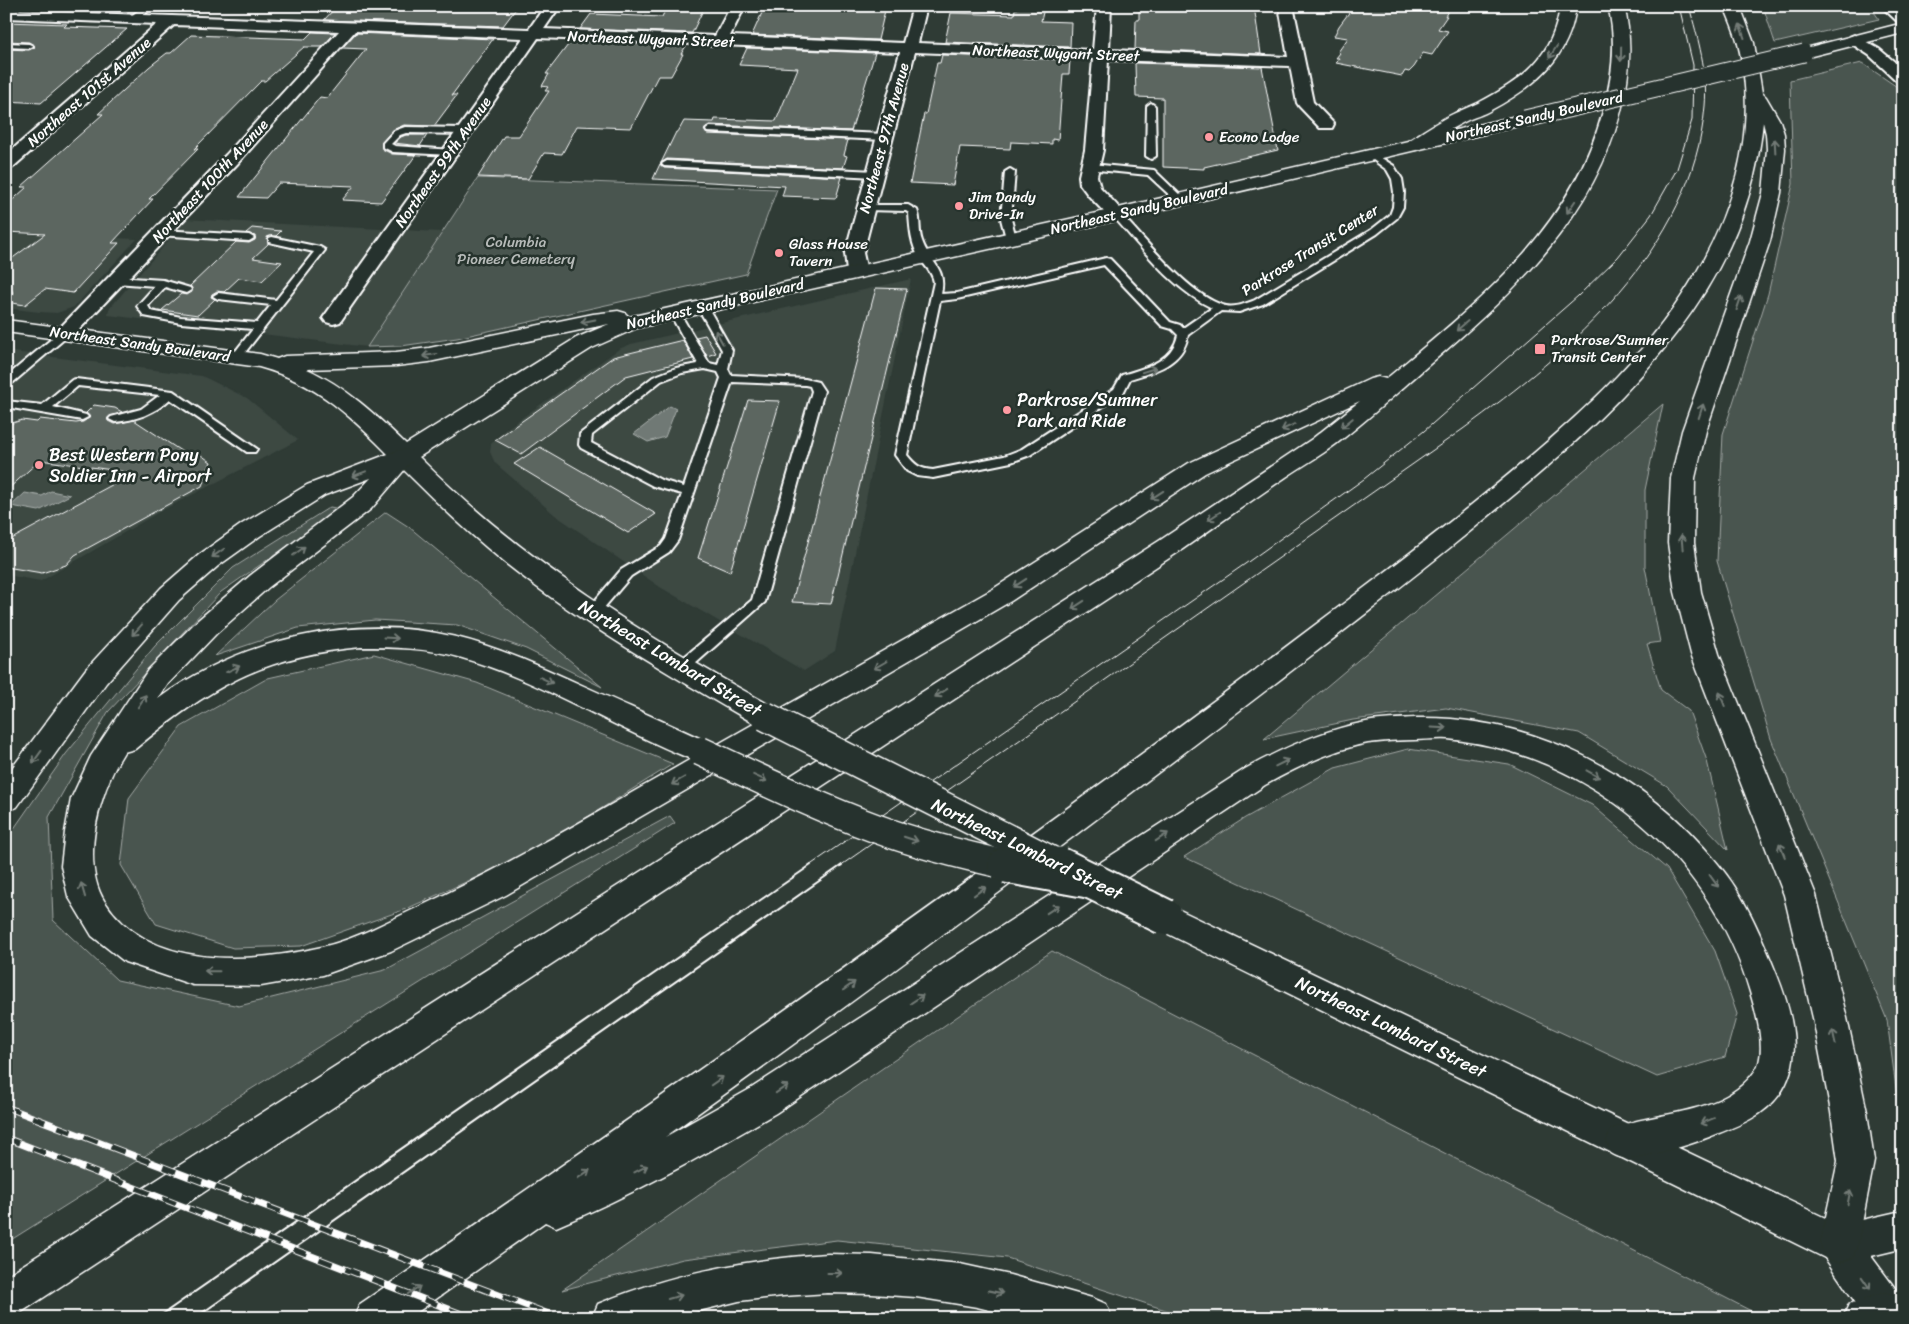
<svg xmlns="http://www.w3.org/2000/svg" width="1909" height="1324" viewBox="0 0 1909 1324" font-family="Sriracha,sans-serif">
<style>
.built{fill:#3c4842}
.green{fill:#4a544f;stroke:#a4aaa7}
.water{fill:#707975;stroke:#a9afac}
.building{fill:#5b6661;stroke:#fff}
.lines{fill:none;stroke-linecap:round;stroke-linejoin:round}
.service-casing{stroke:#fff;stroke-width:4}
.minor-casing{stroke:#fff;stroke-width:4}
.secondary-casing{stroke:#fff;stroke-width:3}
.primary-casing{stroke:#fff;stroke-width:3}
.motorway-casing{stroke:#fff;stroke-width:3}
.service{fill:#26332d;fill-rule:evenodd}
.minor{fill:#26332d;fill-rule:evenodd}
.secondary{fill:#26332d;fill-rule:evenodd}
.primary{fill:#26332d;fill-rule:evenodd}
.motorway{fill:#26332d;fill-rule:evenodd}
.tram-far1{stroke:#fff;stroke-width:1}
.tram{stroke:#fff;stroke-width:2}
.rail-casing{stroke:#fff;stroke-width:7}
.rail{stroke:#26332d;stroke-width:5;stroke-dasharray:14;stroke-linecap:butt}
.primary-bridge-far2-casing{stroke:#fff;stroke-width:19;stroke-linecap:butt}
.primary-bridge-far1-casing{stroke:#fff;stroke-width:31;stroke-linecap:butt}
.primary-bridge-casing{stroke:#fff;stroke-width:39;stroke-linecap:butt}
.motorway-bridge-far1-casing{stroke:#fff;stroke-width:31;stroke-linecap:butt}
.motorway-bridge-casing{stroke:#fff;stroke-width:39;stroke-linecap:butt}
.primary-bridge-far2{stroke:#26332d;stroke-width:17}
.primary-bridge-far1{stroke:#26332d;stroke-width:28}
.primary-bridge{stroke:#26332d;stroke-width:35}
.motorway-bridge-far1{stroke:#26332d;stroke-width:28}
.motorway-bridge{stroke:#26332d;stroke-width:35}
.oneway{stroke:#727a76}
.poi-dot{fill:#ff9aa2;stroke:#26332d;stroke-width:2}
.labels{text-anchor:middle;dominant-baseline:central;stroke-width:5;stroke-linejoin:round;paint-order:stroke}
.far-street-label{font-size:15px;fill:#fff;stroke:#26332d}
.far-poi-label{font-size:15px;fill:#fff;stroke:#26332d;text-anchor:start}
.far-park-label{font-size:15px;fill:#b7bbb9;stroke:#26332d}
.poi-label{font-size:18px;fill:#fff;stroke:#26332d;text-anchor:start}
.street-label{font-size:18px;fill:#fff;stroke:#26332d}
</style>
<rect width="100%" height="100%" fill="#2f3b35"/>
<filter id="ink" filterUnits="userSpaceOnUse"><feTurbulence type="fractalNoise" baseFrequency=".02" numOctaves="2"/><feDisplacementMap in="SourceGraphic" scale="10" xChannelSelector="R" yChannelSelector="G"/><feConvolveMatrix kernelMatrix="1 2 1 2 8 2 1 2 1" color-interpolation-filters="sRGB"/></filter>
<g filter="url(#ink)">
<path class="built" d="M185 219 442 232 367 347 108 315 109 309 169 240Z
M6 233 137 239 74 307 57 313 39 312 6 308Z
M911 279 835 651 804 671 660 587 555 515 495 463 490 452 491 444 506 429 619 349 631 344Z
M6 351 202 376 247 398 298 440 161 511 41 581 6 575Z"/>
<path class="green" d="M1763 6H1870L1879 19 1775 43Z
M1862 63 1903 91V1129L1901 1126 1887 1020 1771 739 1717 561 1723 434 1768 294 1793 184 1790 80Z
M478 178 777 189 746 274 457 338 401 346 367 347Z
M1663 404 1645 490V567L1660 642 1647 644 1661 690 1689 711 1707 761 1728 850 1667 786 1579 733 1446 708 1353 720 1264 739Z
M330 507 341 509 221 592 108 712 49 817 53 920 117 980 239 1006 385 970 670 816 675 823 6 1243V840L66 754 155 646 233 568Z
M386 512 409 527 602 687 526 649 457 625 375 620 298 628 215 656 275 600Z
M374 654 477 683 673 764 528 854 406 909 301 946 233 948 156 924 121 865 129 798 181 727 268 678Z
M1408 749 1509 764 1592 805 1667 869 1715 951 1737 1014 1725 1057 1657 1077 1184 857 1245 818 1335 768Z
M1052 951 1757 1314 1755 1318H1190L1007 1258 837 1240 683 1259 562 1290Z"/>
<path class="water" d="M670 406 676 409 665 437 648 442 634 434Z
M51 491 70 495 39 511 11 506 25 493 42 496Z"/>
<path class="building" d="M337 6H518L503 26 324 20Z
M667 6H704V8L692 33 580 29 591 14 662 17Z
M765 6H886L878 40 752 35Z
M1139 6 1202 8V6H1254L1261 54 1135 49 1136 20H1139Z
M1354 6H1448L1445 10 1448 11 1445 16H1447L1438 29 1448 31 1432 55 1423 53 1414 67 1409 72 1405 71 1402 76 1336 63 1339 58H1336L1340 53 1338 52 1348 38 1334 36 1339 26Z
M1019 7 1044 8 1041 21 1071 22 1070 47 945 42 951 13 1014 15 1015 9H1018Z
M6 22 67 24 64 27 127 29 41 103 6 101V49L29 50 35 47 29 42 6 41Z
M312 32 335 33 322 47H304L265 81H261L194 149H198L149 199H153L112 243H119L73 293 45 289 25 305 6 302V298L10 297 13 293 6 287V263L45 234 6 232V206L27 187H21L103 114H98L149 67 167 53H171L191 35 305 39Z
M356 33 493 39 452 95H457L434 126 404 125 393 130 382 142V149L392 154 416 155 381 202 342 200 354 186 279 183 266 198 239 197 320 97 327 98 366 49 342 48Z
M571 41 686 46 681 54H683L671 76H658L631 128 577 126 562 154 544 153 528 179 478 177 504 136H519L549 91H545L548 87 542 86 549 74H546Z
M747 48 875 53 851 131 710 125 704 130 707 134 848 140 844 155 847 156 843 168 667 159 661 163 676 132H678L684 121 714 122 715 119 776 121 798 68 739 65Z
M942 55 1070 60 1069 74H1063L1058 140 1052 139V144L1011 142 1010 149 960 147 953 185 910 183 924 114H926L937 63H940Z
M1135 63 1262 67 1278 150 1204 167V169L1163 167V98L1136 97Z
M406 135H427L420 146 394 143 401 137Z
M660 164 664 168 842 177 836 198 782 196 785 186 653 179Z
M252 228 281 231 276 236 267 237 268 244 253 258 282 262 262 281 239 278 224 292 217 291 212 294 211 297 215 299 198 315 162 310 181 294 187 295 192 292 190 286 236 242 249 243 255 240V236L246 233Z
M876 288 907 289 831 604 792 602Z
M705 335 716 353 707 356 696 337Z
M683 340 693 359 626 376 521 454 495 440 613 357Z
M748 400 780 401 730 572 698 558Z
M94 405 115 408 122 412 108 418V421L114 424 134 420 190 457 198 453 211 462 202 486 75 555 66 565 42 573 6 567V542L134 473 40 460 6 491V425L22 420 37 422 40 419 76 423 83 422 90 417 86 413Z
M540 447 656 514 628 533 514 464Z"/>
<g class="lines">
<g class="service-casing">
<path id="service" d="M144 6H153L136 21H130V17Z
M6 43 29 44 33 46 29 48 6 47Z
M1151 103 1155 106 1156 156 1151 159 1146 156 1147 106Z
M405 127 464 128 468 131 464 134 406 133 400 135 391 144 395 146 453 150V154L450 155 393 152 383 147V143L394 131Z
M710 127 885 134 889 137 885 140 707 132 706 130Z
M1372 152 1394 166 1402 179 1404 192 1403 207 1397 218 1377 234 1263 304 1239 312 1221 311 1188 335C1183 364 1156 371 1130 379L1123 393 1030 455 1011 462 933 478 917 476 907 471 895 455 934 282C932 272 926 267 920 259 911 245 910 229 909 213L906 211 866 210 863 209V205H908L917 210C921 219 918 231 922 241 930 264 947 267 941 294L957 293 1106 258 1110 259 1170 322 1180 325 1183 328 1212 308C1172 289 1142 248 1113 216V212H1119C1145 239 1187 293 1222 305 1233 309 1245 304 1255 300L1371 230 1390 215 1393 207 1394 192 1392 179 1387 170 1369 157V153ZM1104 265 1162 326 1172 329 1178 335C1172 362 1145 368 1122 375L1114 389 1022 449 1004 456 933 470C920 469 915 465 907 455L940 301 957 299Z
M667 161 875 171 880 174 875 177 664 166 662 164Z
M1091 164 1154 170 1184 199 1182 201H1176L1148 175 1088 169 1086 167Z
M1010 169 1015 172 1011 219 1016 238 1011 241 1006 238 1001 219 1005 172Z
M161 230 249 235 254 238 249 241 158 235V231Z
M272 237 320 247 325 250 240 359H232L231 357 253 329 181 323 144 316 137 306 155 286 116 283 111 280 116 277 163 280 190 288 191 290 186 293 165 287 148 306 151 311 181 317 257 323 271 305 218 299 213 296 218 293 276 300 314 252 269 242V238Z
M6 289 11 292 10 295 6 296Z
M702 303 707 306 732 350 728 369 731 375 805 379 818 382 824 391 765 602 686 672H676L674 668 676 664 752 600 812 391 810 386 805 385 732 382 678 540 669 552 631 576 597 616H587L585 613 587 610 621 570 661 546 666 539 682 494 653 486 581 448 579 445 580 434 653 377 676 368 698 364 669 312 670 310H678L709 363 718 365 722 350 697 306ZM705 369 718 372 721 378 684 487 661 480 591 443 592 435 661 381 682 373Z
M65 330 70 333 69 335 10 385 6 386V377L61 331Z
M76 379 173 391 257 449 255 452H247L170 399C154 414 136 420 115 422L109 419 111 417 141 409 160 395 78 386 53 407 86 415 88 417 82 420 6 407V401L42 405 72 380Z"/>
</g>
<g class="minor-casing">
<path id="minor" d="M545 6H560L544 29 715 36 731 6H745L730 36 903 43 913 6H927L918 43 1093 50 1097 6H1111L1109 50 1288 57 1279 6H1293L1313 102 1334 124 1332 128H1320L1299 106 1297 103 1290 66 1108 60 1103 150 1097 176 1100 187 1125 214 1122 218 1116 219 1110 218 1088 195 1080 184 1079 176 1085 150 1093 59 915 52 863 253 867 271 864 275 857 277 850 275 847 271 845 253 900 52 538 38 340 322 333 324 326 322 323 318 523 38 355 31 238 163 72 337 65 339 58 337 55 333 226 155 339 31 174 25 12 168 6 169V155L157 24 6 18V10L529 29Z
M1881 6H1897L1903 11V23L1898 22Z
M1854 35 1879 49 1903 69V83L1897 81 1869 55 1846 40 1849 37Z"/>
</g>
<g class="secondary-casing">
<path id="secondary" d="M6 6H22L20 9 6 15Z"/>
</g>
<g class="primary-casing">
<path id="primary" d="M1903 23V33L1804 58 1798 56 1796 53 1798 50Z
M1525 114 1531 115 1534 119 1531 123 1092 226 637 328 592 348 419 457C523 562 646 637 775 708L779 716 775 724 765 727 755 724C669 674 582 624 504 562 472 536 442 508 412 478 363 430 328 386 259 367L6 332V320L260 354 277 359 285 356 396 352 429 348 593 314 618 311 625 313 629 317 1092 214ZM609 324 576 338 406 444C376 415 345 386 307 369L396 366 429 362Z
M1165 903 1840 1225 1897 1212 1903 1214V1253L1896 1250 1871 1256 1903 1299V1318H1866L1825 1258 1154 927 1149 917 1154 907Z"/>
</g>
<g class="motorway-casing">
<path id="motorway" d="M1560 6H1576C1570 58 1534 87 1491 110 1483 115 1474 117 1466 121 1450 129 1435 139 1420 149L1414 150 1408 149 1405 145 1408 141C1423 132 1438 121 1453 114 1461 110 1470 107 1478 103 1521 81 1554 57 1560 6Z
M1608 6H1624C1633 41 1630 76 1621 111 1593 218 1513 294 1431 363 1400 390 1369 419 1336 444 1320 456 1302 466 1286 477 1249 502 1213 528 1177 553L20 1313 6 1318V1276L1159 541 1312 439 1360 401 1205 473 1011 601 506 895 391 951 323 975 261 986 193 985 125 962 92 936 68 896 61 866 65 832 71 799 91 756 148 670 198 620 251 575 353 497 371 478 325 495 260 536 218 566 179 600 106 683 17 807 6 811V776L86 669 161 588 200 554 242 524 307 485 396 451 404 449 412 451 416 456 412 461 371 509 269 587 216 634 168 684 158 699C242 638 354 613 456 637 501 648 544 668 586 687 628 706 669 724 710 743L713 747 993 589 1189 463 1370 379 1378 377 1386 379C1477 303 1571 231 1603 111 1613 76 1617 41 1608 6ZM361 647C394 647 427 648 459 657 540 680 613 728 691 759 603 809 515 862 423 905 390 920 357 939 322 947 251 963 150 971 105 902 79 861 100 790 124 752L135 749C210 687 262 656 361 647Z
M1724 6H1740L1754 43 1762 93 1766 97 1780 121 1784 134 1785 149 1781 193 1770 241 1706 431 1695 478 1694 543 1701 592 1719 654 1816 895 1847 1018 1867 1112 1874 1161 1858 1244 1853 1258 1839 1263 1825 1258 1820 1244 1838 1161 1831 1112 1813 1018 1784 895 1691 654 1675 592 1668 543 1671 478 1682 431 1750 241 1763 193 1767 149 1766 134 1763 122C1755 202 1726 268 1677 332 1628 397 1566 452 1503 504 1433 563 1359 619 1286 675 1081 832 875 987 665 1137L750 1089 1245 769C1283 748 1323 730 1366 722 1382 719 1398 719 1415 718 1532 715 1645 773 1718 864 1744 895 1760 933 1775 970 1791 1009 1806 1058 1779 1095 1762 1118 1734 1127 1709 1137 1692 1144 1643 1159 1625 1158 1620 1158 1615 1155 1611 1153L1606 1141 1611 1129C1658 1110 1722 1117 1755 1071 1768 1053 1756 1012 1750 992 1711 857 1588 753 1448 739 1437 738 1425 740 1414 740 1399 740 1383 741 1368 743 1331 750 1298 767 1265 785L776 1113C704 1155 633 1195 556 1227L545 1222 409 1318H354L360 1304C661 1099 958 891 1250 674 1329 614 1409 556 1486 493 1557 435 1630 374 1681 297 1730 224 1761 131 1738 44 1735 31 1729 19 1724 6Z
M828 1254 872 1255 960 1264 1010 1275 1092 1298 1106 1304 1112 1318H1022L977 1307 916 1297 872 1294 828 1293 783 1296 739 1301 670 1318H592L598 1304C672 1273 748 1259 828 1254Z
M1886 1292 1900 1298 1903 1305V1318H1843L1849 1304Z"/>
</g>
<use href="#service" class="service"/>
<use href="#minor" class="minor"/>
<use href="#secondary" class="secondary"/>
<use href="#primary" class="primary"/>
<use href="#motorway" class="motorway"/>
<path class="tram-far1" d="M809 866 1245 564 1364 479 1424 431 1578 296 1618 257 1651 215 1677 169 1692 120 1693 65 1679 6
M840 866 1463 429C1570 351 1693 248 1705 106 1708 72 1698 39 1689 6"/>
<path class="tram" d="M157 1318 811 865
M195 1318 842 865"/>
<g class="rail-casing">
<path id="rail" d="M6 1107 559 1318
M6 1138 472 1318"/>
</g>
<use href="#rail" class="rail"/>
<g class="primary-bridge-far2-casing">
<path id="primary-bridge-far2" d="M1525 119 1804 53"/>
</g>
<g class="primary-bridge-far1-casing">
<path id="primary-bridge-far1" d="M765 716 1062 866"/>
</g>
<g class="primary-bridge-casing">
<path id="primary-bridge" d="M1059 865 1165 917"/>
</g>
<g class="motorway-bridge-far1-casing">
<path id="motorway-bridge-far1" d="M700 751C758 778 815 806 875 828 920 845 966 856 1012 866"/>
</g>
<g class="motorway-bridge-casing">
<path id="motorway-bridge" d="M1006 865 1094 881"/>
</g>
<use href="#primary-bridge-far2" class="primary-bridge-far2"/>
<use href="#primary-bridge-far1" class="primary-bridge-far1"/>
<use href="#primary-bridge" class="primary-bridge"/>
<use href="#motorway-bridge-far1" class="motorway-bridge-far1"/>
<use href="#motorway-bridge" class="motorway-bridge"/>
</g>
<defs><path id="oneway-shaft" d="M-6 0H5M1.5-3L5.5 0L1.5 3" fill="none" stroke-width="1.6" stroke-linecap="round" stroke-linejoin="round" transform="scale(1.25)"/></defs>
<g class="oneway">
<use href="#oneway-shaft" transform="translate(1742 31) rotate(-109)"/>
<use href="#oneway-shaft" transform="translate(1553 52) rotate(123)"/>
<use href="#oneway-shaft" transform="translate(1621 54) rotate(91)"/>
<use href="#oneway-shaft" transform="translate(1775 146) rotate(-93)"/>
<use href="#oneway-shaft" transform="translate(1571 207) rotate(124)"/>
<use href="#oneway-shaft" transform="translate(1739 303) rotate(-71)"/>
<use href="#oneway-shaft" transform="translate(588 321) rotate(168)"/>
<use href="#oneway-shaft" transform="translate(1462 326) rotate(139)"/>
<use href="#oneway-shaft" transform="translate(719 337) rotate(-119)"/>
<use href="#oneway-shaft" transform="translate(430 355) rotate(172)"/>
<use href="#oneway-shaft" transform="translate(1149 370) rotate(-17)"/>
<use href="#oneway-shaft" transform="translate(1701 411) rotate(-72)"/>
<use href="#oneway-shaft" transform="translate(1347 423) rotate(140)"/>
<use href="#oneway-shaft" transform="translate(1288 427) rotate(155)"/>
<use href="#oneway-shaft" transform="translate(359 474) rotate(159)"/>
<use href="#oneway-shaft" transform="translate(1157 495) rotate(147)"/>
<use href="#oneway-shaft" transform="translate(1214 516) rotate(146)"/>
<use href="#oneway-shaft" transform="translate(1682 542) rotate(-95)"/>
<use href="#oneway-shaft" transform="translate(299 551) rotate(-37)"/>
<use href="#oneway-shaft" transform="translate(218 553) rotate(145)"/>
<use href="#oneway-shaft" transform="translate(1020 583) rotate(147)"/>
<use href="#oneway-shaft" transform="translate(1078 605) rotate(147)"/>
<use href="#oneway-shaft" transform="translate(137 630) rotate(132)"/>
<use href="#oneway-shaft" transform="translate(391 638) rotate(3)"/>
<use href="#oneway-shaft" transform="translate(880 665) rotate(150)"/>
<use href="#oneway-shaft" transform="translate(233 669) rotate(-24)"/>
<use href="#oneway-shaft" transform="translate(546 680) rotate(25)"/>
<use href="#oneway-shaft" transform="translate(941 693) rotate(147)"/>
<use href="#oneway-shaft" transform="translate(1722 699) rotate(-111)"/>
<use href="#oneway-shaft" transform="translate(142 701) rotate(-57)"/>
<use href="#oneway-shaft" transform="translate(1439 728) rotate(3)"/>
<use href="#oneway-shaft" transform="translate(37 757) rotate(126)"/>
<use href="#oneway-shaft" transform="translate(1282 763) rotate(-26)"/>
<use href="#oneway-shaft" transform="translate(1593 774) rotate(29)"/>
<use href="#oneway-shaft" transform="translate(760 778) rotate(25)"/>
<use href="#oneway-shaft" transform="translate(678 781) rotate(150)"/>
<use href="#oneway-shaft" transform="translate(1162 837) rotate(-33)"/>
<use href="#oneway-shaft" transform="translate(911 839) rotate(18)"/>
<use href="#oneway-shaft" transform="translate(1782 850) rotate(-112)"/>
<use href="#oneway-shaft" transform="translate(1714 881) rotate(54)"/>
<use href="#oneway-shaft" transform="translate(83 890) rotate(-106)"/>
<use href="#oneway-shaft" transform="translate(980 891) rotate(-36)"/>
<use href="#oneway-shaft" transform="translate(1053 909) rotate(-33)"/>
<use href="#oneway-shaft" transform="translate(212 971) rotate(-179)"/>
<use href="#oneway-shaft" transform="translate(849 986) rotate(-36)"/>
<use href="#oneway-shaft" transform="translate(917 999) rotate(-34)"/>
<use href="#oneway-shaft" transform="translate(1834 1037) rotate(-102)"/>
<use href="#oneway-shaft" transform="translate(717 1081) rotate(-35)"/>
<use href="#oneway-shaft" transform="translate(782 1089) rotate(-34)"/>
<use href="#oneway-shaft" transform="translate(1707 1121) rotate(158)"/>
<use href="#oneway-shaft" transform="translate(641 1169) rotate(-27)"/>
<use href="#oneway-shaft" transform="translate(584 1174) rotate(-35)"/>
<use href="#oneway-shaft" transform="translate(1849 1197) rotate(-79)"/>
<use href="#oneway-shaft" transform="translate(835 1273)"/>
<use href="#oneway-shaft" transform="translate(1866 1283) rotate(55)"/>
<use href="#oneway-shaft" transform="translate(414 1290) rotate(-34)"/>
<use href="#oneway-shaft" transform="translate(996 1292) rotate(12)"/>
<use href="#oneway-shaft" transform="translate(675 1297) rotate(-16)"/>
</g>
</g>
<g class="poi-dot">
<circle cx="1209" cy="137" r="5"/>
<circle cx="959" cy="206" r="5"/>
<circle cx="779" cy="253" r="5"/>
<rect x="1534" y="343" width="12" height="12" rx="2.5"/>
<circle cx="1007" cy="410" r="5"/>
<circle cx="39" cy="465" r="5"/>
</g>
<g class="labels">
<g class="far-street-label">
<text transform="translate(651 39) rotate(2)">Northeast Wygant Street</text>
<text transform="translate(1056 53) rotate(2)">Northeast Wygant Street</text>
<text transform="translate(89 92) rotate(-41)">Northeast 101st Avenue</text>
<text transform="translate(1534 117) rotate(-13)">Northeast Sandy Boulevard</text>
<text transform="translate(884 138) rotate(-75)">Northeast 97th Avenue</text>
<text transform="translate(443 162) rotate(-55)">Northeast 99th Avenue</text>
<text transform="translate(210 181) rotate(-47)">Northeast 100th Avenue</text>
<text transform="translate(1139 209) rotate(-13)">Northeast Sandy Boulevard</text>
<text transform="translate(1310 250) rotate(-32)">Parkrose Transit Center</text>
<text transform="translate(715 304) rotate(-13)">Northeast Sandy Boulevard</text>
<text transform="translate(140 344) rotate(8)">Northeast Sandy Boulevard</text>
</g>
<g class="far-poi-label">
<text x="1219" y="137">Econo Lodge</text>
<text x="969" y="197">Jim Dandy<tspan x="969" dy="17">Drive-In</tspan></text>
<text x="789" y="244">Glass House<tspan x="789" dy="17">Tavern</tspan></text>
<text x="1551" y="340">Parkrose/Sumner<tspan x="1551" dy="17">Transit Center</tspan></text>
</g>
<g class="far-park-label">
<text x="516" y="242">Columbia<tspan x="516" dy="17">Pioneer Cemetery</tspan></text>
</g>
<g class="poi-label">
<text x="1017" y="400">Parkrose/Sumner<tspan x="1017" dy="21">Park and Ride</tspan></text>
<text x="49" y="455">Best Western Pony<tspan x="49" dy="21">Soldier Inn - Airport</tspan></text>
</g>
<g class="street-label">
<text transform="translate(670 658) rotate(31)">Northeast Lombard Street</text>
<text transform="translate(1027 849) rotate(26)">Northeast Lombard Street</text>
<text transform="translate(1391 1027) rotate(26)">Northeast Lombard Street</text>
</g>
</g>
<rect width="1909" height="1324" fill="none" stroke="#26332d" stroke-width="25"/>
<rect x="12" y="12" width="1884" height="1299" fill="none" stroke="#fff" stroke-width="2" filter="url(#ink)"/>
</svg>
